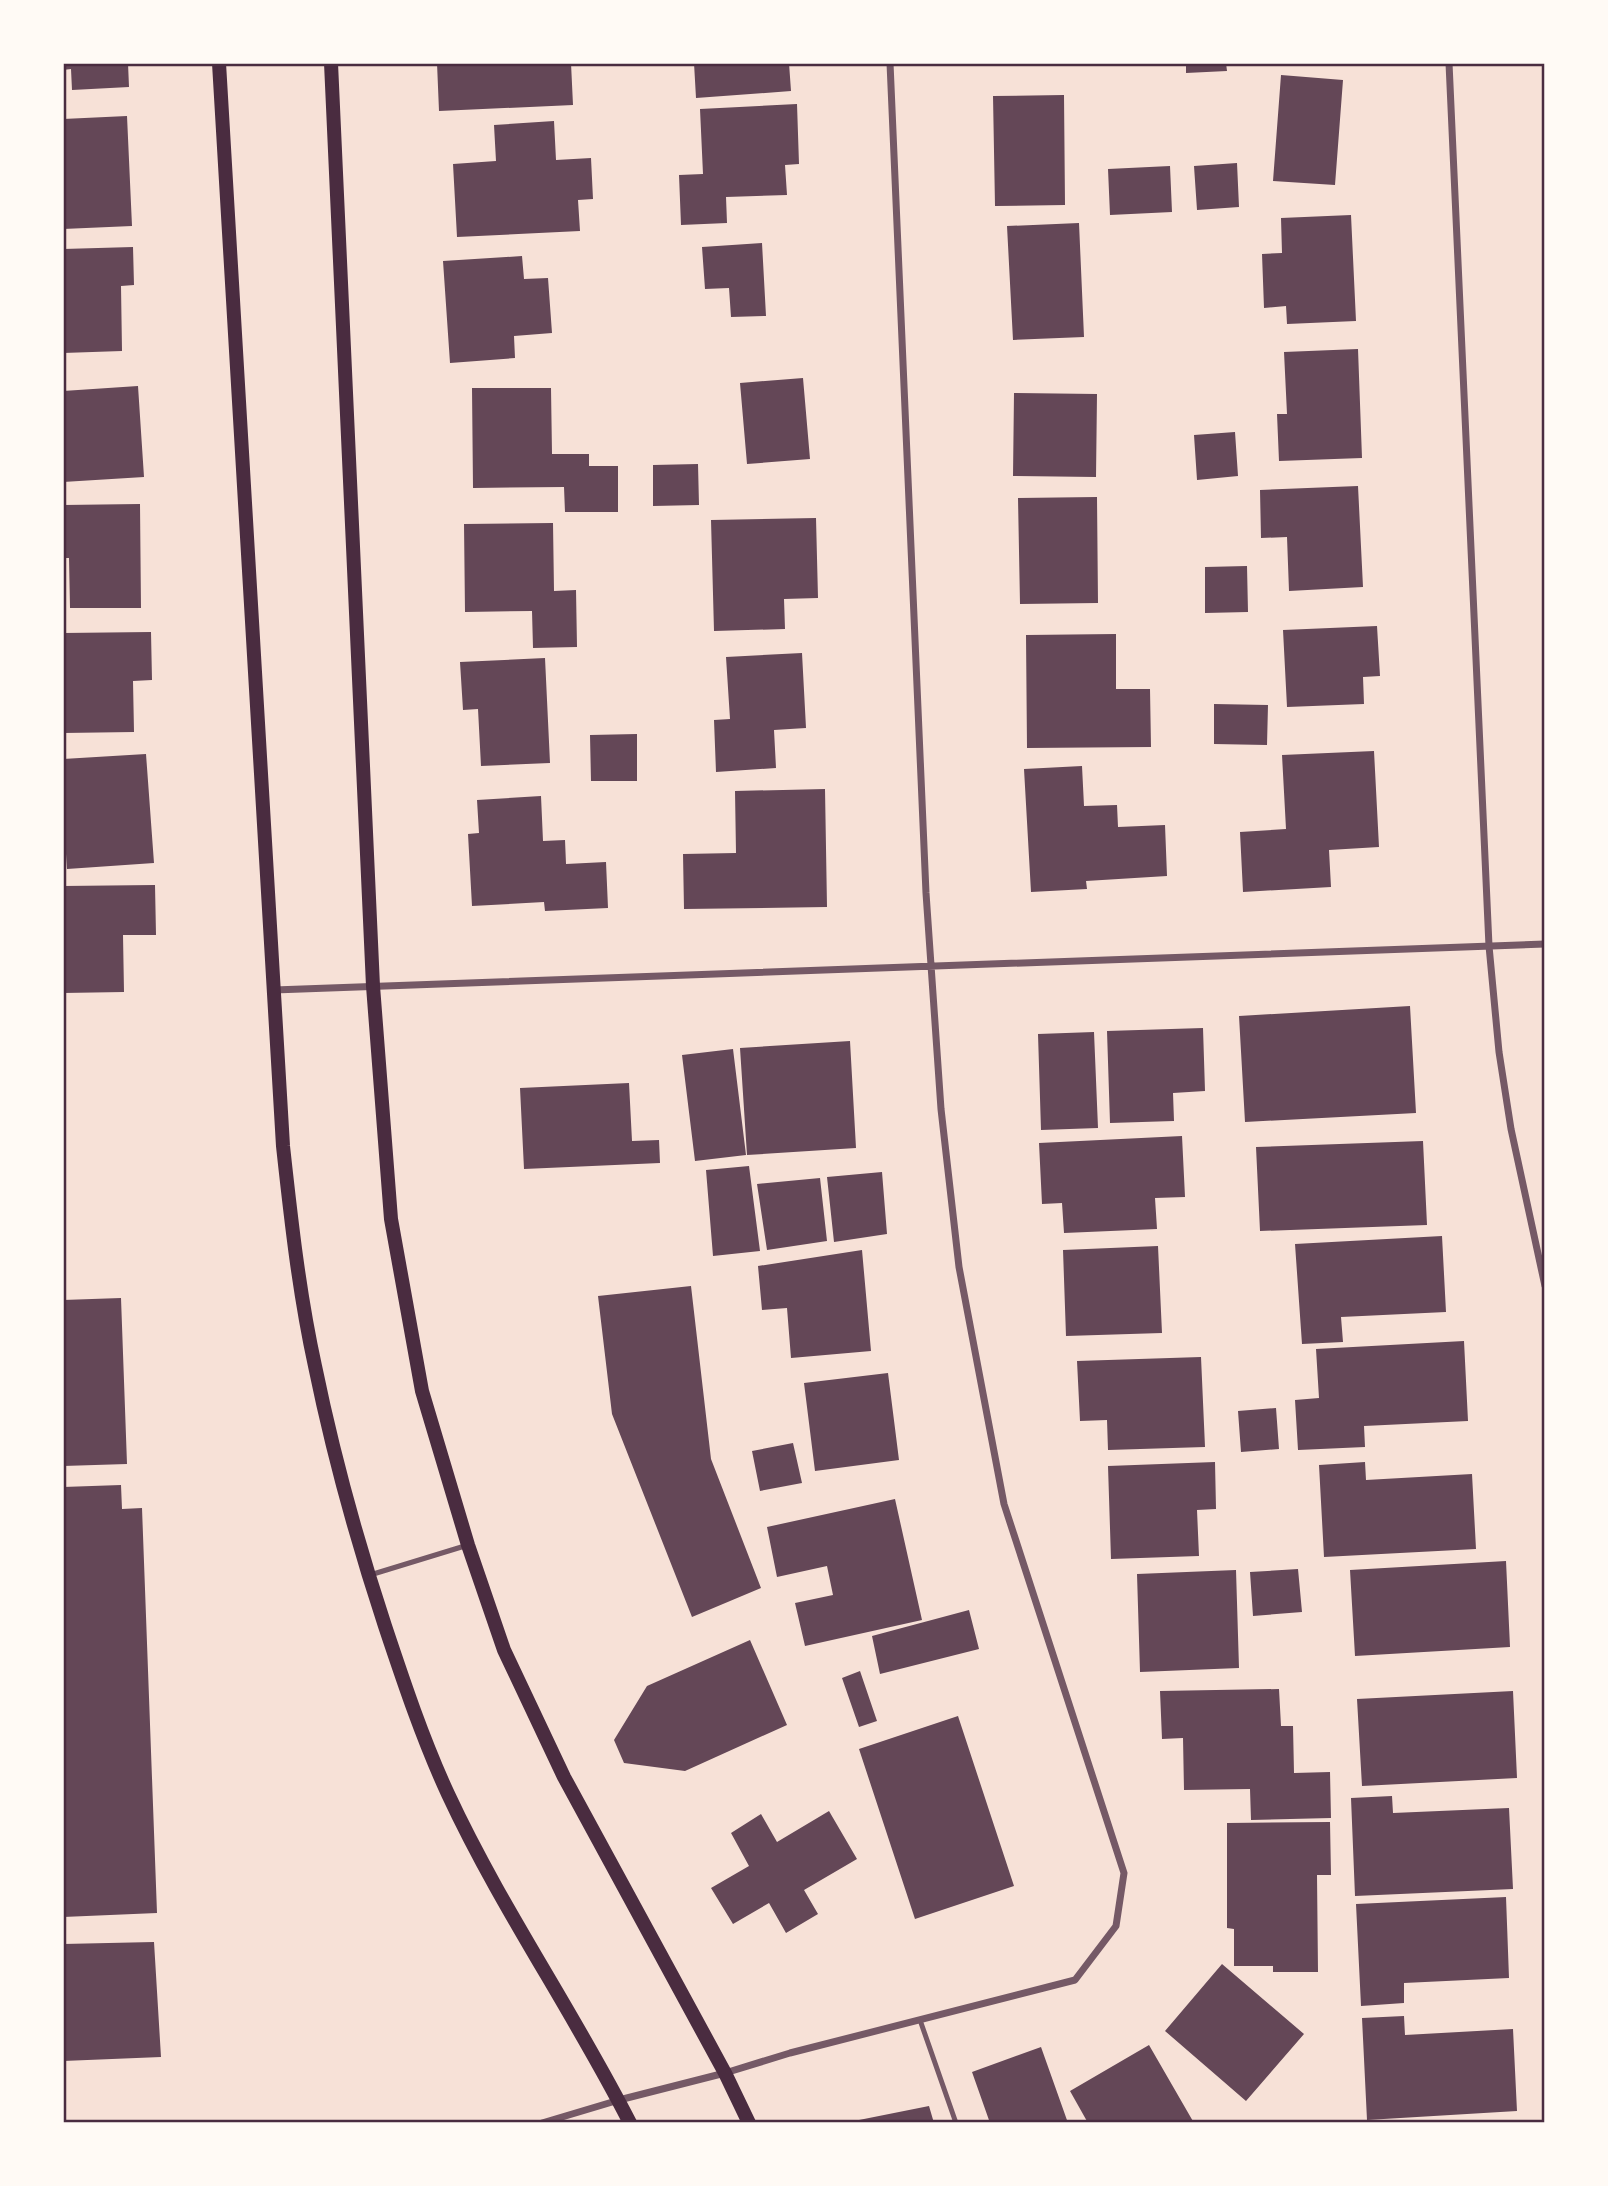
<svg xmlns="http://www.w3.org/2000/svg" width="1608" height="2186" viewBox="0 0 1608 2186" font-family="Signika,sans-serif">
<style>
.building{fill:#644757}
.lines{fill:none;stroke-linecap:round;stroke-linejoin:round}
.service{stroke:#755966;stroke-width:5}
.minor{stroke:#755966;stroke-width:7}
.secondary{stroke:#4a2c40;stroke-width:14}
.neatline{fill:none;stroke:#4a2c40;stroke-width:2.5}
</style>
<rect width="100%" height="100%" fill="#f7e1d7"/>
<path class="building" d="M63 63H128L129 87 72 90 71 69 63 70Z
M437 63H571L573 105 439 111Z
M694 63H789L791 91 696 98Z
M1186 63H1226L1227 71 1186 73Z
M1281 75 1343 80 1335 185 1273 181Z
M1064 95 1065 205 995 206 993 96Z
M797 104 799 164 785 165 787 195 726 197 727 223 681 225 679 175 703 174 700 109Z
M127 116 132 226 63 229V119Z
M554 121 556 160 591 158 593 199 578 200 580 231 457 237 453 164 496 161 494 125Z
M1237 163 1239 207 1197 210 1194 166Z
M1170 166 1172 212 1110 215 1108 169Z
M1351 215 1356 321 1287 324 1286 306 1264 308 1262 254 1282 253 1281 218Z
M1079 223 1084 337 1013 340 1007 226Z
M762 243 766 316 731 317 729 288 705 289 702 247Z
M133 247 134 285 121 286 122 351 63 353V249Z
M522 256 524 279 548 278 552 333 514 336 515 358 450 363 443 261Z
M1358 349 1362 458 1279 461 1277 414H1287L1284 352Z
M803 378 810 459 747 464 740 383Z
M138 386 144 477 63 482V391Z
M472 388H551L552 454H589V466H618V512H565L564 487 473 488Z
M1014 393 1097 394 1096 477 1013 476Z
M1235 432 1238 476 1197 480 1194 435Z
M698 464 699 505 653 506V465Z
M1358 486 1363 587 1289 591 1287 537 1261 538 1260 490Z
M1097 497 1098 603 1020 604 1018 498Z
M140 504 141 608H70L69 558H63V505Z
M816 518 818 598 784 599 785 629 714 631 711 520Z
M553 523 554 591 576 590 577 647 533 648 532 611 465 612 464 524Z
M1247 566 1248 612 1205 613V567Z
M1377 626 1380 676 1363 677 1364 704 1287 707 1283 630Z
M151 632 152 680 133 681 134 732 63 733V633Z
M1116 634V689H1150L1151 747 1027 748 1026 635Z
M802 653 806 728 774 730 776 768 716 772 714 720 730 719 726 657Z
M545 658 550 763 481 766 478 709 463 710 460 662Z
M1214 704 1268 705 1267 745 1214 744Z
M637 734V781H591L590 735Z
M1374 751 1379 847 1329 850 1331 887 1243 892 1240 832 1286 829 1282 755Z
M146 754 154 863 67 869 63 809V759Z
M1082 766 1084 806 1117 805 1118 827 1165 825 1167 876 1086 881 1087 889 1031 892 1024 769Z
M825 789 827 907 684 909 683 854 736 853 735 791Z
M541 796 543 841 565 840 566 864 606 862 608 908 545 911 544 902 472 906 468 834 479 833 477 800Z
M155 885 156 935H123L124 992 63 993V886Z
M1410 1006 1416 1113 1245 1122 1239 1016Z
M1203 1028 1205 1091 1173 1093 1174 1121 1110 1123 1107 1031Z
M1094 1032 1098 1128 1041 1130 1038 1034Z
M850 1041 856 1148 747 1155 740 1048Z
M733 1049 746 1155 695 1161 682 1055Z
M629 1083 632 1141 659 1140 660 1163 524 1169 520 1088Z
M1182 1136 1185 1197 1155 1198 1157 1229 1064 1233 1062 1203 1042 1204 1039 1143Z
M1423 1141 1427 1225 1260 1231 1256 1147Z
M749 1166 760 1251 713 1256 706 1170Z
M882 1172 887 1234 834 1242 827 1177Z
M820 1178 827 1241 767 1250 757 1184Z
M1442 1236 1446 1312 1341 1317 1343 1342 1302 1344 1295 1244Z
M1158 1246 1162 1333 1066 1336 1063 1250Z
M862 1250 871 1351 791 1358 787 1308 762 1310 758 1266Z
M691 1286 711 1459 761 1588 692 1617 612 1414 598 1296Z
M121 1298 127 1464 63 1466V1300Z
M1464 1341 1468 1421 1364 1426 1365 1447 1298 1450 1295 1400 1319 1398 1316 1349Z
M1201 1357 1205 1447 1108 1450 1107 1420 1080 1421 1077 1361Z
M888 1373 899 1460 815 1471 804 1383Z
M1276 1408 1279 1449 1241 1452 1238 1411Z
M793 1443 802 1483 760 1491 752 1451Z
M1215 1462 1216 1509 1197 1510 1199 1556 1111 1559 1108 1466Z
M1365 1462 1366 1480 1472 1474 1476 1549 1324 1557 1319 1465Z
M121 1485 122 1509 142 1508 157 1913 63 1917V1487Z
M895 1499 922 1620 805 1646 795 1603 833 1595 827 1566 777 1577 767 1527Z
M1506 1561 1510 1647 1355 1656 1350 1570Z
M1298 1569 1302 1612 1253 1616 1250 1572Z
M1236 1570 1239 1668 1140 1672 1137 1574Z
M969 1610 979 1649 880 1674 872 1636Z
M750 1640 787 1725 685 1771 624 1763 614 1740 647 1686Z
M860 1671 877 1721 859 1727 842 1678Z
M1279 1689 1281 1726H1293L1294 1773 1330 1772 1331 1818 1251 1820 1250 1789 1184 1790 1183 1738 1162 1739 1160 1691Z
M1513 1691 1517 1778 1362 1786 1357 1699Z
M958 1716 1014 1886 915 1919 859 1749Z
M1392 1796 1393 1813 1509 1808 1513 1889 1355 1896 1351 1798Z
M829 1811 857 1859 804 1890 818 1914 786 1933 769 1903 733 1924 711 1888 749 1866 731 1833 761 1814 777 1842Z
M1330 1822 1331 1875H1317L1318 1972H1273V1966H1234V1929L1227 1928V1823Z
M1506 1897 1509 1978 1404 1983V2003L1361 2006 1356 1904Z
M154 1942 161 2057 63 2061V1944Z
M1222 1964 1304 2034 1246 2101 1165 2031Z
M1404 2016 1405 2035 1513 2029 1517 2111 1367 2120 1362 2018Z
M1149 2045 1194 2123H1088L1070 2091Z
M1041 2047 1068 2123H990L972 2072Z
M929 2106 934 2123H860L859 2120Z"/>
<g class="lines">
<path class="service" d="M370 1575 468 1545
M920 2020 956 2123"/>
<path class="minor" d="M1449 63 1489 946 1499 1052 1511 1129 1545 1286
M274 990 1545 944
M542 2123 619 2100 725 2073 790 2053 1075 1980 1116 1926 1124 1873 1004 1504 959 1267 941 1109 926 893 890 63"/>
<path class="secondary" d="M219 63 283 1146C291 1219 299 1293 315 1366 333 1454 357 1541 385 1626 404 1683 423 1740 448 1794 501 1908 573 2011 630 2123
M331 63 373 986 391 1219 422 1391 468 1545 504 1650 564 1777 725 2073 749 2123"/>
</g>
<rect width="1608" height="2186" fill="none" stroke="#fffaf5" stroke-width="130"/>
<rect x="65" y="65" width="1478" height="2056" class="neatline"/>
</svg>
